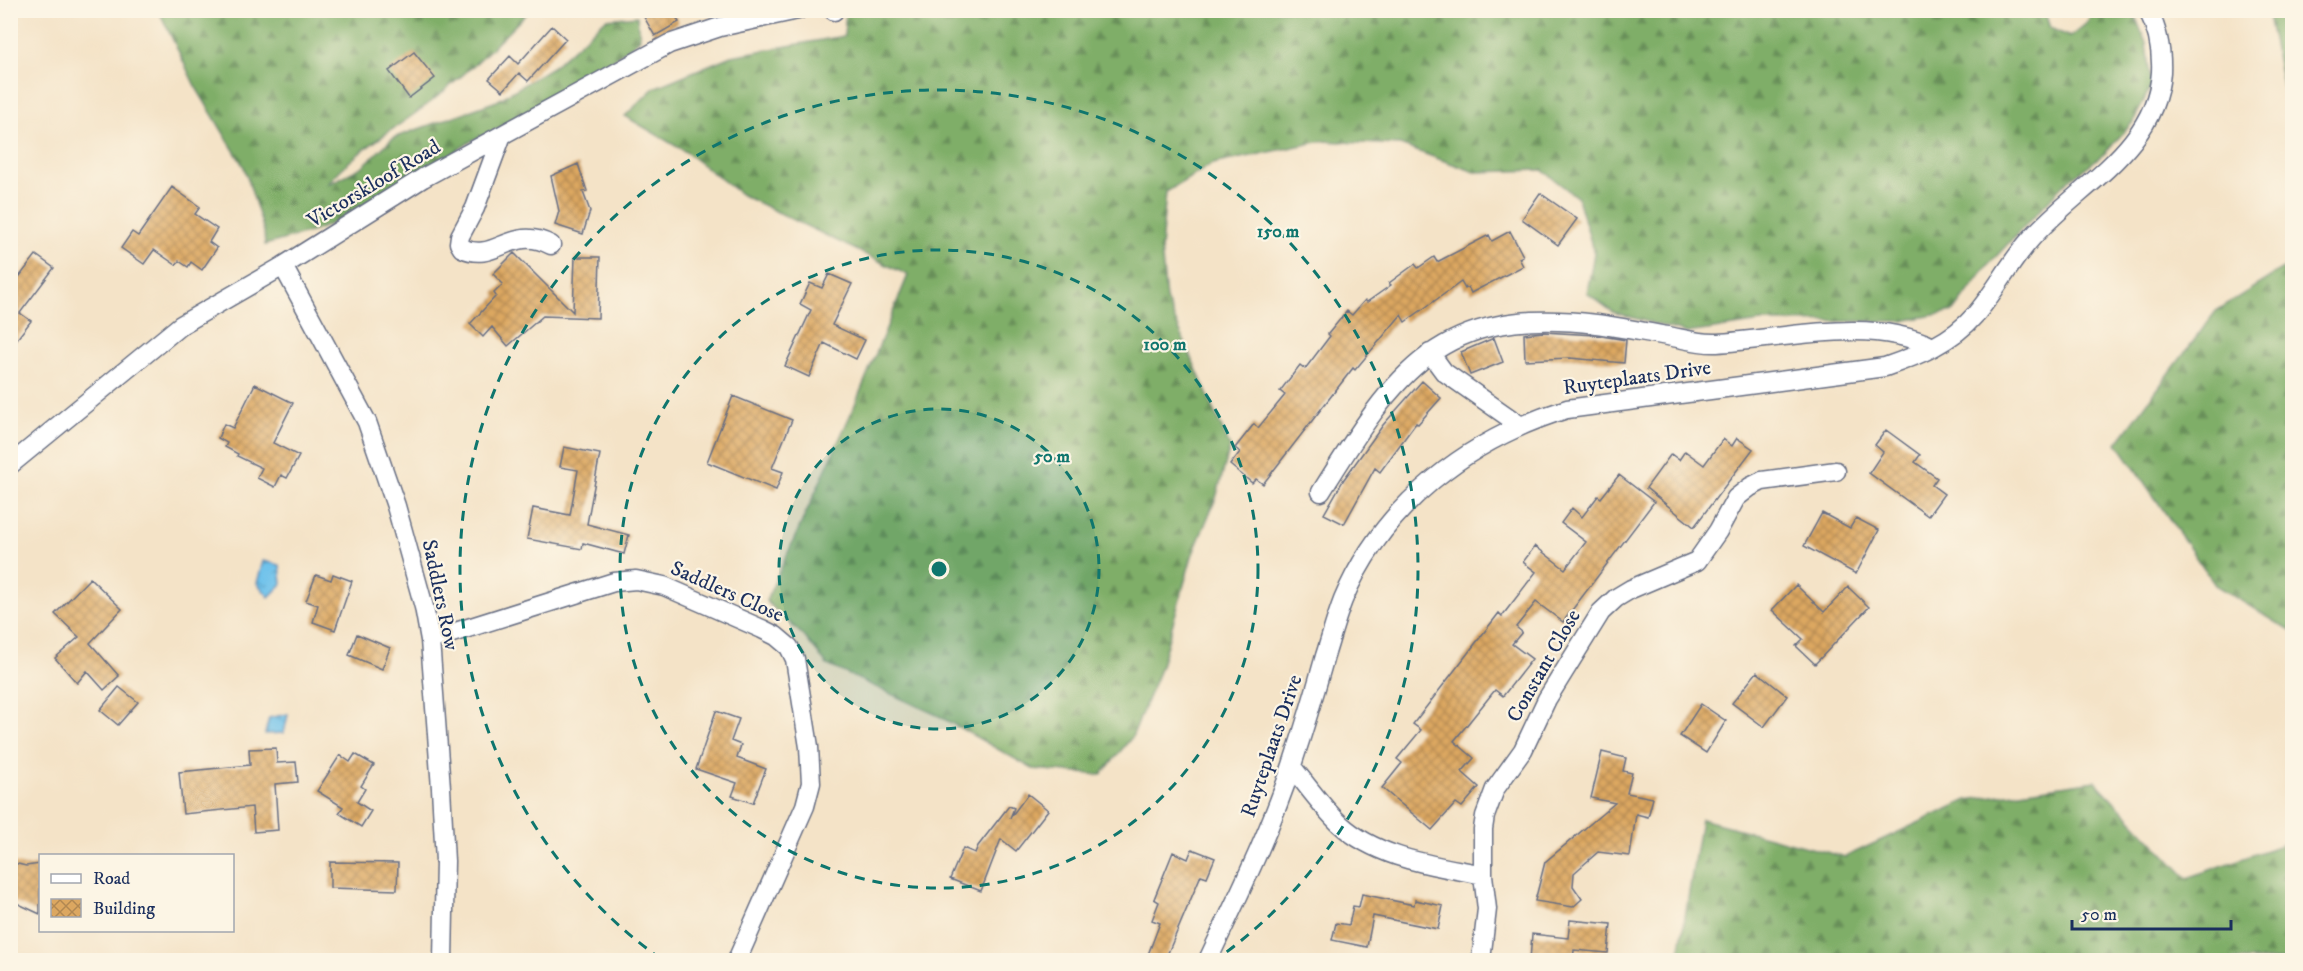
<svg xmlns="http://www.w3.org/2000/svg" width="2303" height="971" viewBox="0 0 2303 971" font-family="'IM FELL DW Pica',serif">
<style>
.forest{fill:url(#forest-firs);stroke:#4d6e63;stroke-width:1.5}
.water{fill:url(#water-ripples);stroke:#4578a4;stroke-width:1.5}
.building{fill:url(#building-cross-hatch)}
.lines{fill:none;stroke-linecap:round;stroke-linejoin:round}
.street-casing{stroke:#676e83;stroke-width:21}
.street{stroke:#fff;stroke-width:18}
.ring{fill:none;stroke:#0f766e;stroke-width:3;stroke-dasharray:10 8}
.labels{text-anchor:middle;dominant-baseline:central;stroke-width:4.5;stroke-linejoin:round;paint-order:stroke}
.street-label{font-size:21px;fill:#1b2f5e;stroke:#fcf5e5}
.centre{fill:#0f766e;stroke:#fcf5e5;stroke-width:3}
.ring-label{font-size:18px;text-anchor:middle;font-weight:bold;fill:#0f766e;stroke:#fcf5e5;stroke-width:4.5;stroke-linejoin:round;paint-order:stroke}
</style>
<defs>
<pattern id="forest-firs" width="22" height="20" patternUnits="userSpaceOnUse" patternTransform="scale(1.5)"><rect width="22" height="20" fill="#7fae68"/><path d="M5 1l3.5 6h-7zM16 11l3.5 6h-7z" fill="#678e59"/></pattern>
<pattern id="water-ripples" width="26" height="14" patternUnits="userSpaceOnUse" patternTransform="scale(1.5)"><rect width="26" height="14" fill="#6fc2eb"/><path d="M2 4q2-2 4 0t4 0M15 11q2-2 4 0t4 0" fill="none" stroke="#5a9ec2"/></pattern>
<pattern id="building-cross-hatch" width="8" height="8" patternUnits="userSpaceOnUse" patternTransform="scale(1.5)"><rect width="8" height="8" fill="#dca760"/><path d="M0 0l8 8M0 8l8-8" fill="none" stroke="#b28852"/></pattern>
</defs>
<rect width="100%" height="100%" fill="#fcf5e5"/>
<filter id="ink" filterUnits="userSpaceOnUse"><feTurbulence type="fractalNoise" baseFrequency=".0167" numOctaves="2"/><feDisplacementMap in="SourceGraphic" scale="12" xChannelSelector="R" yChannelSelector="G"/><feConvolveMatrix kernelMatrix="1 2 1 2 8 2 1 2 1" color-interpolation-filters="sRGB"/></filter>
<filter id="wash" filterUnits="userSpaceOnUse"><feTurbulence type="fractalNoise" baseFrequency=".008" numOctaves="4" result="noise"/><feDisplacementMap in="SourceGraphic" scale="24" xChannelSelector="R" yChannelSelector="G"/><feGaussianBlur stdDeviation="1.35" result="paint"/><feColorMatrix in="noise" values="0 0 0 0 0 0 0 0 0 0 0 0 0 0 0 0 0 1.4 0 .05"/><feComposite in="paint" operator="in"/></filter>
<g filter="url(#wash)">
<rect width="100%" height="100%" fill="#f4e3c7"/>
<path class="forest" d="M846 10H2044L2050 28 2070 37 2088 22 2092 11H2133L2146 43 2151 86 2133 122 2104 154 2065 183 1989 264 1954 311 1903 321 1761 322 1687 333 1613 312 1587 293 1594 253 1578 198 1542 170 1475 172 1400 145 1322 141 1212 164 1166 192 1161 248 1166 299 1230 447 1216 498 1192 556 1160 669 1132 737 1101 775 1033 769 937 715 827 665 804 636 766 601 854 407 908 275 742 195 686 152 625 116 654 88 731 56 844 36Z
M159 11H529C495 46 459 81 420 110 390 132 349 156 327 185L362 167 393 138 497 101 554 66 606 19 637 16 640 39 577 87 516 121 473 140 364 210 314 231 265 245 264 231 244 167 195 86Z
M2267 11H2292V121L2287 108Z
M2292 263V632L2215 585 2117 443 2216 311Z
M2095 781 2187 878 2290 842 2292 832V960H1678L1701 819 1845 857 1967 800Z"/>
<path class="water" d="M263 561 280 565 282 584 269 597 257 583Z
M288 714 284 733 265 734 269 718Z"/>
<g id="blocks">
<path class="building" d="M640 10H672L679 22 655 36Z
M552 26 566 39 528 81 519 73 503 91 489 79 510 56 518 64Z
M414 52 435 78 409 98 389 71Z
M578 164 587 191 583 192 590 211 583 234 555 225 559 211 551 176Z
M172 187 200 207 195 214 217 229 209 242 217 248 202 270 191 262 188 267 179 261 176 265 154 250 144 264 121 248 132 232 138 236Z
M1540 193 1577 219 1558 245 1522 219Z
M1510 231 1523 256 1519 258 1523 266 1471 293 1468 287 1465 289 1461 282 1405 322 1401 315 1355 370 1353 368 1263 484 1256 479 1252 483 1230 465 1240 452 1235 448 1254 424 1258 428 1285 395 1280 391 1300 365 1305 369 1330 336 1328 334 1347 311 1352 315 1365 300 1367 302 1391 285 1389 283 1415 264 1418 268 1434 257 1437 262 1489 235 1492 241Z
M514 253 573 312 575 257H600L598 318 543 316 508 346 492 327 483 337 470 324 496 296 494 293 503 284 493 274Z
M36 255 54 268 20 313 31 321 10 348V269L20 276Z
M829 274 852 284 832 325 865 340 856 359 824 343 809 377 785 366 811 310 800 304 810 283 822 288Z
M1543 332 1595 335 1626 340 1624 363 1570 358 1525 360 1524 334Z
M1494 338 1503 362 1470 375 1461 352Z
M1422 381 1441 398 1418 424 1416 423 1380 472 1375 468 1344 524 1324 514 1344 479 1383 425Z
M255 384 293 403 273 443 299 456 287 478 281 475 275 487 257 478 262 468 237 456 238 454 225 447 227 443 218 438 224 424 233 428Z
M733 396 792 420 772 468 783 472 776 490 707 462Z
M1886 430 1920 455 1915 462 1937 478 1932 485 1944 494 1928 516 1869 473 1883 452 1875 445Z
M1737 438 1753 449 1694 527 1646 488 1671 454 1679 460 1685 451 1704 465 1723 439 1732 446Z
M564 447 600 454 587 524 629 535 624 554 583 543 582 549 527 539 533 508 570 515 578 470 560 467Z
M1619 475 1654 502 1563 622 1536 602 1516 627 1522 632 1512 644 1532 659 1503 696 1495 690 1454 741 1474 758 1462 772 1479 787 1462 807 1456 803 1432 830 1382 788 1402 763 1397 759 1421 730 1413 724 1499 613 1502 616 1536 572 1523 562 1535 546 1565 569 1586 542 1561 523 1572 508 1582 517 1598 496 1601 498Z
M1822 513 1850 528 1856 518 1879 530 1856 574 1804 546Z
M333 574 352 581 335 630 313 622 318 605 306 601 316 575 331 580Z
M90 578 122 609 90 643 119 676 104 690 87 671 77 683 55 658 79 637 55 614Z
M1796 585 1824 612 1848 587 1869 607 1815 664 1796 646 1803 639 1772 610Z
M357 634 390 648 382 669 349 655Z
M1757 672 1787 696 1764 727 1732 703Z
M119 687 138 702 118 725 100 710Z
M1701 704 1726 721 1706 753 1680 736Z
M716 711 739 719 731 741 741 745 737 758 766 769 753 803 732 796 737 783 696 769Z
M276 748 277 763 296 762 298 782 275 784 278 830 254 832 252 807 183 814 179 772 250 765 249 749Z
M1602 752 1626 758 1623 771 1632 773 1627 793 1653 798 1648 817 1636 814 1630 856 1598 852 1574 873 1573 886 1582 899 1573 907 1535 901 1545 862 1615 803 1591 798Z
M355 754 374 765 361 786 365 789 357 802 371 811 361 827 339 813 343 807 317 791 340 755 350 762Z
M1028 794 1048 810 1016 851 1001 839 981 891 950 879 963 848 975 853 978 846 1009 806 1014 808 1010 818Z
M1192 849 1215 858 1207 877 1201 875 1165 960H1146L1160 923 1152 920 1159 902 1154 899 1173 852 1188 859Z
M10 862 26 866 40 864V914L10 900Z
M330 862 398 863 397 890 330 888Z
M1362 894 1414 905 1415 900 1443 906 1438 929 1373 916 1367 947 1332 940 1336 923 1349 925 1353 906 1359 907Z
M1570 920 1611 924 1608 953 1574 950 1573 960H1530L1532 934 1568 938Z"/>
</g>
</g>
<g filter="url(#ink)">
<use href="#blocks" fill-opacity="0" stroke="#676e83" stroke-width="1.5"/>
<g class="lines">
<g class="street-casing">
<path id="street" d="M833 10 834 11
M502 135 475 208 460 236 459 243 462 248C495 264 511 224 551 245
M283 266 367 422 396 506 424 607 430 640 441 788 445 861 443 960
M1430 353 1444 372 1521 426
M10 465 181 325 283 266 423 178 669 44 720 27 798 10
M1321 492C1396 371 1440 305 1596 324 1620 327 1644 332 1668 336 1684 339 1701 344 1717 343 1785 339 1869 316 1933 347
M430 640 614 582 636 580 664 586 762 629 776 636 789 647 795 659 809 747 811 783 805 806 737 960
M1292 767C1307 785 1322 807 1340 824 1378 859 1434 865 1483 875L1487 909 1481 960
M1483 875V829L1485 816 1495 789 1523 750 1547 699 1601 612 1616 598 1631 589 1697 561 1718 531 1736 498 1750 487 1762 481 1836 471
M1208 960C1238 896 1270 832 1292 765 1304 729 1315 692 1325 656 1331 637 1336 618 1343 600 1383 504 1469 439 1567 409L1885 367C1917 356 1952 342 1975 315 1995 292 2009 264 2029 241 2075 187 2156 150 2161 72 2162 50 2158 30 2148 10"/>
</g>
<use href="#street" class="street"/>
</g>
</g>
<circle cx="939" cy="569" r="160" fill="#0f766e" fill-opacity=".12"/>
<g class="ring">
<circle cx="939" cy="569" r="160"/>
<circle cx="939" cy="569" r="319"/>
<path d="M661 959A479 479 0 1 1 1217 959"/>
</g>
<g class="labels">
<g class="street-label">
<text transform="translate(374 184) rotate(-31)">Victorskloof Road</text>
<text transform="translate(1637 378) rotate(-8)">Ruyteplaats Drive</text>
<text transform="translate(727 592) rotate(24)">Saddlers Close</text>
<text transform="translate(440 595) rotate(78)">Saddlers Row</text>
<text transform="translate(1544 666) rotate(-60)">Constant Close</text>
<text transform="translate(1272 746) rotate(-71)">Ruyteplaats Drive</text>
</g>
</g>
<circle cx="939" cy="569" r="9" class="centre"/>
<g class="ring-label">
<text x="1278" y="237">150 m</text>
<text x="1165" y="350">100 m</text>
<text x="1052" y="462">50 m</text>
</g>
<rect width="2303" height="971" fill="none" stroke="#fcf5e5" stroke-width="36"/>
<rect x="39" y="854" width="195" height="78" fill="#fcf5e5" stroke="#a2a6af" stroke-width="1.5"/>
<rect x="51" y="874" width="30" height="9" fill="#ffffff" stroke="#a2a6af" stroke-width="1.5"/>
<text x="93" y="884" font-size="18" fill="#1b2f5e">Road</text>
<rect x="51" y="899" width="30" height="18" fill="url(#building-cross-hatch)" stroke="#a2a6af" stroke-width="1.5"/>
<text x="93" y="914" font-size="18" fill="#1b2f5e">Building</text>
<path d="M2072 920v9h159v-9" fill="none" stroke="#1b2f5e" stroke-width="3"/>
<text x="2081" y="920" font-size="18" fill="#1b2f5e" stroke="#fcf5e5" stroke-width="4.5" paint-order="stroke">50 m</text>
</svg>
